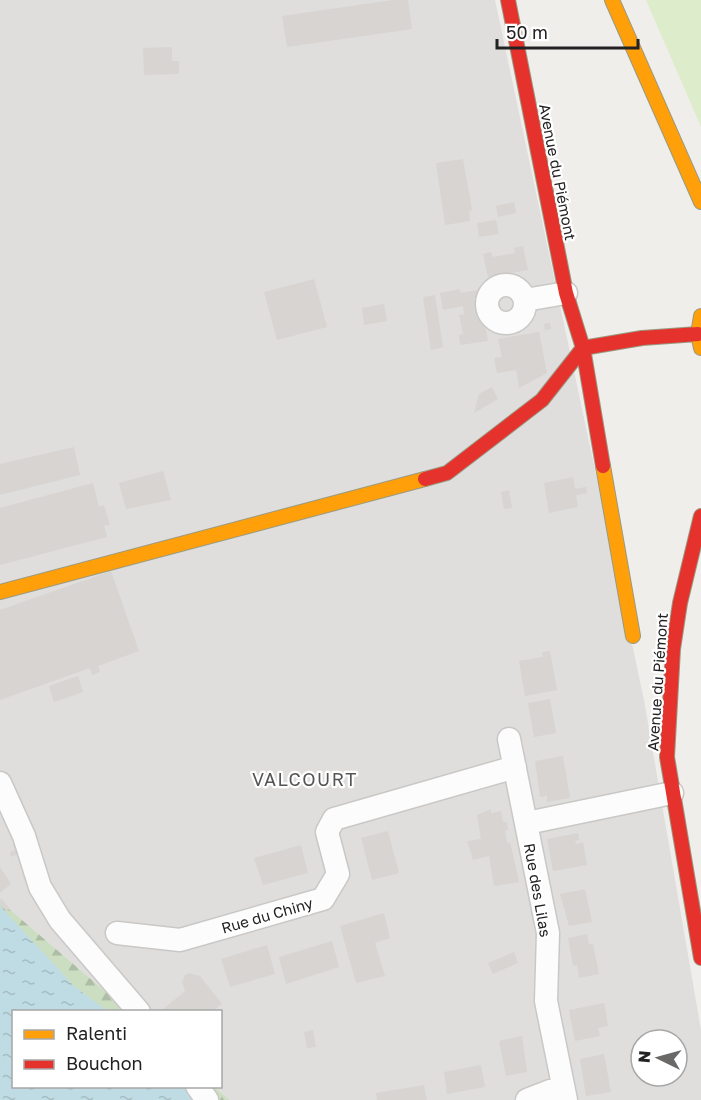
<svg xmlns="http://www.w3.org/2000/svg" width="701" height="1100" viewBox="0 0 701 1100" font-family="'Golos Text',sans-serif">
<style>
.residential{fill:#dfdedc;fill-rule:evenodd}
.grass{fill:#ddeccb}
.forest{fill:url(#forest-firs)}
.water{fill:url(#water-ripples)}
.building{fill:#d7d4d2}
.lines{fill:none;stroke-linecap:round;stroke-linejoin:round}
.street-casing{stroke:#c9c8c7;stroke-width:25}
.slow-casing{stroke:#999a82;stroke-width:16}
.jam-casing{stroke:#999a82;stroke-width:16}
.street{stroke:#fdfcfc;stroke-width:22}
.slow{stroke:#ff9f0a;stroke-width:14}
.jam{stroke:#e5322d;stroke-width:14}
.labels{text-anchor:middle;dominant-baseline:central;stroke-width:4.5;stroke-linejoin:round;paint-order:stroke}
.street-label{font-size:15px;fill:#222;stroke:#fff}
.quarter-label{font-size:18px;letter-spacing:1.5px;fill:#555;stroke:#fff}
</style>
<defs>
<pattern id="forest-firs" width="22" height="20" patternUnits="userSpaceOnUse" patternTransform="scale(1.5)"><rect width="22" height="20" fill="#cbdec1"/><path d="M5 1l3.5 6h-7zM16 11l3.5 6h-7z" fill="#aebea6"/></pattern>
<pattern id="water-ripples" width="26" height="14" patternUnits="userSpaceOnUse" patternTransform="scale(1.5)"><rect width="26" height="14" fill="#bfdbe3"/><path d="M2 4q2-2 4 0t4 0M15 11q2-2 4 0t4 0" fill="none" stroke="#a4bcc2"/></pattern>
</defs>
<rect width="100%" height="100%" fill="#f0eeeb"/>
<path class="residential" d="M0 0H495L644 700 701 1030V1100H230L214 1087 220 1086V1012L128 1011 0 901ZM641 1040H677V1076H641Z"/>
<path class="grass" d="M646 0H701V127Z"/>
<path class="forest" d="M0 901 128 1011 14 1012V1086L214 1087 230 1100H0Z"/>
<path class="water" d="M0 906 73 985 107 1011 14 1012V1086L184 1087 197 1100H0Z"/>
<path class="building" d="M393 0H408L412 29 287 47 282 16Z
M172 47V61H179V74L144 75 143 48Z
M463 159 472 210 469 211 470 221 445 225 436 163Z
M514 202 516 213 498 217 496 206Z
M496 220 499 234 479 237 477 223Z
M523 246 528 270 488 277 483 254 491 252 492 257 515 253 514 248Z
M314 279 327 327 277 340 264 292Z
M460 289V293L478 290 488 341 460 345 459 335 463 334 459 315 464 314 463 306 443 310 440 293Z
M435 295 443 347 431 350 423 297Z
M384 304 387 321 364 325 362 308Z
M550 323 551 329 545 330 544 324Z
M539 332 547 373 519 388 516 370 497 373 494 358 502 357 498 339Z
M492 387 498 399 474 413 479 394Z
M74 447 80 475 0 495V464Z
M163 471 171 500 126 509 119 483Z
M573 477 575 489 586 487 587 493 576 495 578 507 549 513 544 483Z
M93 483 99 507 104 505 110 525 104 526 107 537 0 565V508Z
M509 490 512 508 504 509 501 492Z
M111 571 139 651 98 666 100 672 92 675 90 668 0 700V610Z
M550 651 557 690 525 696 519 661 543 657 542 652Z
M78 676 83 692 54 702 49 686Z
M550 699 556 733 534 737 528 703Z
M563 756 570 798 547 802V796L540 797 535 761Z
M491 809V813L501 811 503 822H507L508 830H505L507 843 510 842 519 882 494 886 489 856 473 860 467 841 481 839 477 815Z
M388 831 399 873 372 880 361 838Z
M578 833 579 840 575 841 576 844 583 842 587 865 553 871 547 839Z
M18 842 32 877 24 879 23 875 26 874 17 854 11 857 10 852 15 850 13 845Z
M301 845 308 873 263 885 254 858Z
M0 867 11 884 0 893Z
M585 889 592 922 569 926 560 894Z
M1 898 10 909 6 911 0 903Z
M384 913 390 938 375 943 385 976 356 983 340 926Z
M587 934 589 944H593L599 974 579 978 577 965 573 966 568 938Z
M332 941 339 967 286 984 279 957Z
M267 945 275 974 230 987 221 959Z
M514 952 518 963 493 974 488 963Z
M189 973 200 976 222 1004 212 1011H161L185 991 182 982 185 975Z
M604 1003 608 1026 598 1028 600 1036 575 1041 569 1010Z
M313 1030 316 1047 307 1048 304 1032Z
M522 1036 527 1072 506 1076 499 1041Z
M604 1054 611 1092 586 1096 580 1059Z
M481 1065 485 1087 447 1094 444 1072Z
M424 1085 427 1100H377L376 1093Z"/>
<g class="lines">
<g class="street-casing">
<path id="street" d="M487 304a19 19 0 1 1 38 0a19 19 0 1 1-38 0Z
M525 300 566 293
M509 739 548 933 546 1001 566 1100
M0 783 24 836 40 887 60 920 139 1012
M527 823 672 793
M117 933 180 940 323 899 338 874 327 832 334 819 515 767
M197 1086 207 1100
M527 1100 563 1086"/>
</g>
<g class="slow-casing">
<path id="slow" d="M612 0 701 202
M701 316 698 334 701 348
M603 466 633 636
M0 592 425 479"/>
</g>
<g class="jam-casing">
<path id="jam" d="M508 0 566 293 583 348 603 466
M425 479 447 473 542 400 583 348 642 338 698 334
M701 516 680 603 673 649 667 757 701 958"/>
</g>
<use href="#street" class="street"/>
<use href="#slow" class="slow"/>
<use href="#jam" class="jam"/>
</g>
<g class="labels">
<g class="street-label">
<text transform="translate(558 172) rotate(79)">Avenue du Piémont</text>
<text transform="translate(657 682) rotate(-86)">Avenue du Piémont</text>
<text transform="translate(538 890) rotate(80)">Rue des Lilas</text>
<text transform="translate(267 915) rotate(-16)">Rue du Chiny</text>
</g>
<g class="quarter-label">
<text x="305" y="779">VALCOURT</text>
</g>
</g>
<rect x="12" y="1010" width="210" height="78" fill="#ffffff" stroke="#a7a7a7" stroke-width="1.5"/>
<rect x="24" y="1030" width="30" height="9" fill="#ff9f0a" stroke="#a7a7a7" stroke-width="1.5"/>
<text x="66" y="1040" font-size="18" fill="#222222">Ralenti</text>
<rect x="24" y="1060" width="30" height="9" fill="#e5322d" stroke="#a7a7a7" stroke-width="1.5"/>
<text x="66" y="1070" font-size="18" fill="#222222">Bouchon</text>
<g transform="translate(659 1058) rotate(275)"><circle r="28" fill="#ffffff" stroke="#a7a7a7" stroke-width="1.5"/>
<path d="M0-4.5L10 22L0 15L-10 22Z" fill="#6a6968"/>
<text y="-9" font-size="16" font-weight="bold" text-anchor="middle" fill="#222222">N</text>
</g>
<path d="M497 39v9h141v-9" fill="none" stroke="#222222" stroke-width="3"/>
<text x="506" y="39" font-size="18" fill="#222222" stroke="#ffffff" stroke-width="4.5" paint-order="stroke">50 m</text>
</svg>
